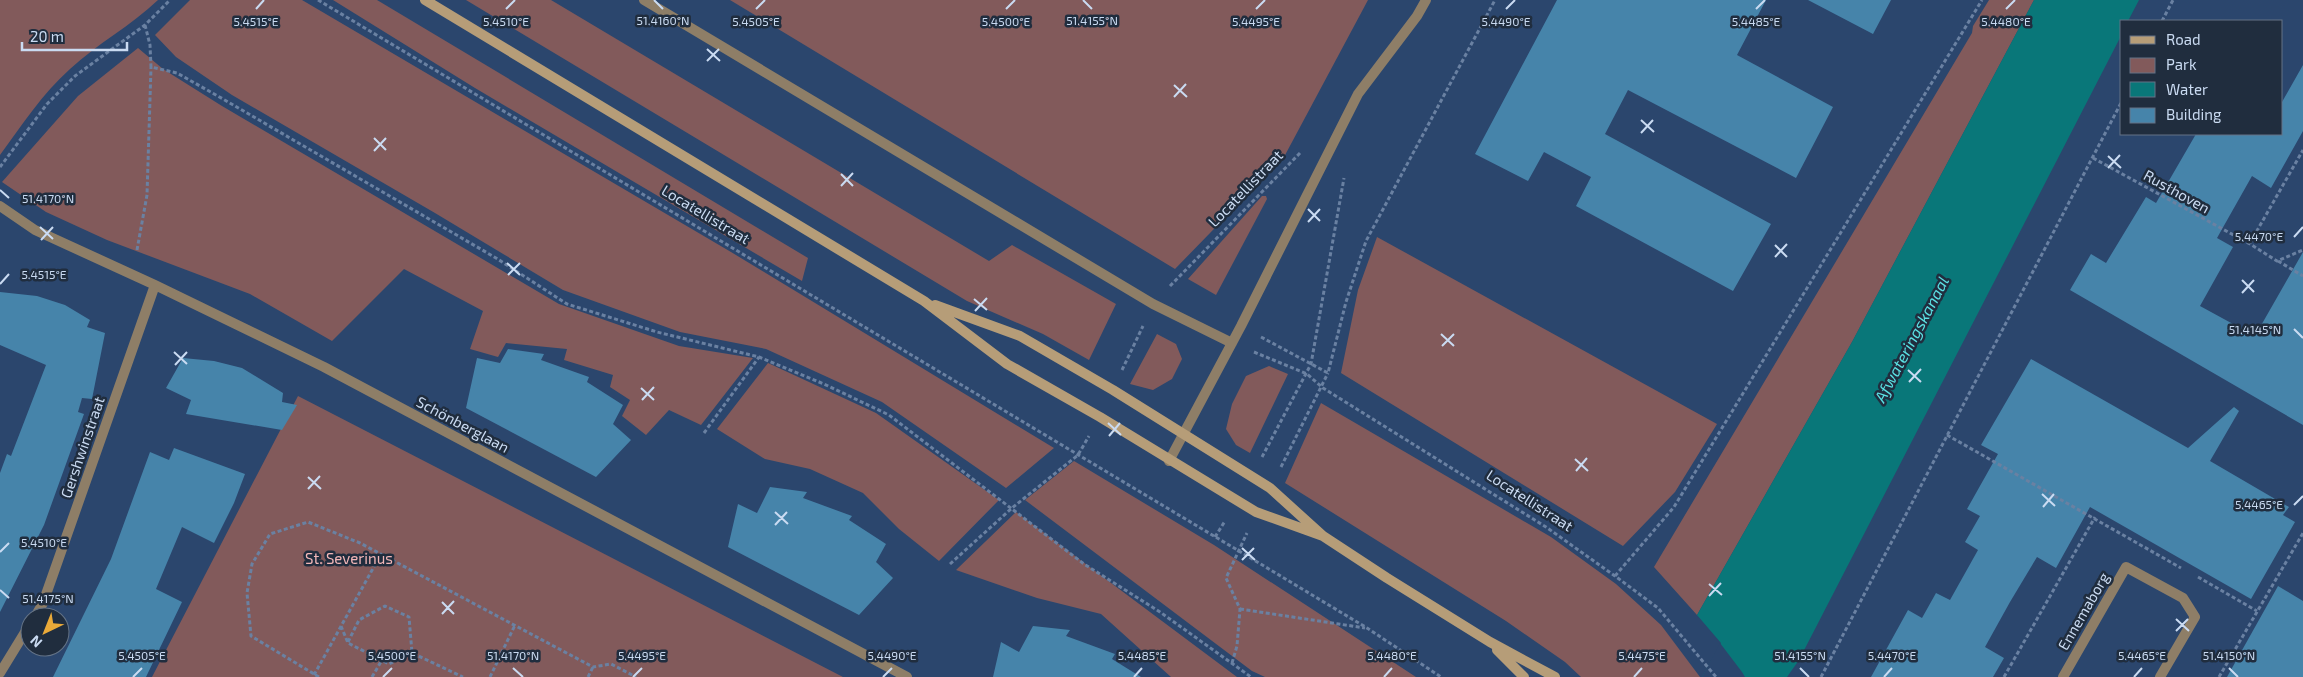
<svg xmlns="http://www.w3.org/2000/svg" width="2303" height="677" viewBox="0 0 2303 677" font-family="'Exo 2',sans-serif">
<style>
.green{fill:#825a5b}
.water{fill:#097779}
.pier{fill:#2b466d}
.building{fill:#4684aa}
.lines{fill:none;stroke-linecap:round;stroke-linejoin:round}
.path{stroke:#6a81a2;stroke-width:3;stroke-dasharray:4 2.5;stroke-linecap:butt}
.minor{stroke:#8e7e67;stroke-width:10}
.secondary{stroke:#b69d78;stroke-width:10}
.ticks{fill:none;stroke:#cadbf2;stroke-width:2}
.labels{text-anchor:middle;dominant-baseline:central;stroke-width:5;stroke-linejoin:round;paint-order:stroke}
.street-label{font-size:15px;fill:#cadbf2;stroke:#202d3e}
.park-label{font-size:15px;fill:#f3b7b8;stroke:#202d3e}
.water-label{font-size:16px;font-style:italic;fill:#5be1e4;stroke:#202d3e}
.ticks-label{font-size:12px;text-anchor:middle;fill:#cadbf2;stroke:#202d3e;stroke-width:5;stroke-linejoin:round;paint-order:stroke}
</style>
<rect width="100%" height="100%" fill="#2b466d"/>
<path class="green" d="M0 0H158C131 26 98 43 70 69 42 94 22 125 0 155Z
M190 0H302L731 252 1054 448 1006 488 882 402 766 349 680 332 563 290 435 213 232 95 176 57 155 35Z
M333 0H377L808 258 802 281 475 88Z
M466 0H551L989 261 1012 245 1116 304 1089 360 1043 334 967 301Z
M730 0H1368L1284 157 1175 269Z
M1989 0H2034L1852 342 1697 615 1654 567 1972 33 1973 26Z
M138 48 163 69 222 106 559 304 679 346 753 358 701 425 669 410 646 435 622 416 630 400 610 387 613 375 564 360 567 349 506 343 498 357 470 349 483 311 404 269 332 341 250 294 107 240 46 212 2 182 78 96Z
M1262 196H1266L1267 199 1216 295 1188 279Z
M1377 237 1717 424 1675 492 1623 546 1341 373 1358 290Z
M1157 334 1176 344 1182 359 1172 379 1153 390 1130 384Z
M768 363 876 413 999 500 939 561 899 529 863 493 810 469 765 459 717 429Z
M1269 366 1288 374 1250 453 1236 445 1226 429 1232 404 1246 376Z
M298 396 843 677H152Z
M1321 403 1551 537 1616 584 1661 625 1700 677H1581L1565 662 1506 621 1285 483Z
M1074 461 1214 545 1416 677H1265L1252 671 1025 500Z
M1016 512 1237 677H1171L1101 614 1037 598 956 570Z"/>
<path class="water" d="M2034 0H2139L2128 21H2122V34L1799 660 1787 677H1702L1721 643 1697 615 1852 342Z"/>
<path class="pier" d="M1720 643 1742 672 1745 677H1702Z"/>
<path class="building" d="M1557 0H1766L1737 55 1833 107 1796 178 1628 90 1605 134 1771 224 1733 291 1576 206 1591 177 1544 152 1528 181 1475 154Z
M1808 0H1891L1873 34Z
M2303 65V131L2271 188 2252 176 2217 238 2233 247 2200 306 2255 336 2303 252V425L2070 290 2091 254 2106 263 2146 197 2156 203 2196 134H2282V102Z
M0 292 37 296 65 305 90 320 87 327 105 333 92 399 82 398 78 412 84 414 44 525 0 612V473L7 454 11 456 46 365 0 345Z
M508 349 544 354 541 360 589 377 587 382 623 405 613 424 631 440 596 477 466 408 477 358 500 363Z
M183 358 214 361 242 368 283 393 282 402 297 405 282 430 186 414 191 400 166 388Z
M2031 359 2188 448 2234 407 2239 411 2210 461 2289 507 2283 515 2295 522 2251 599 2090 507 2056 568 2037 557 2010 602 1985 647 2004 658 1993 677H1871L1908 610 1922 618 1936 593 1950 600 1978 550 1965 542 1980 516 1967 509 1998 454 1981 445Z
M174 448 245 474 234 503 214 543 182 527 156 589 182 602 146 677H53L111 559 150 452 169 460Z
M770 487 807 492 803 498 852 516 849 520 886 544 876 562 893 578 859 615 728 547 738 504 757 513Z
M2278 586 2303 601V677H2227Z
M1033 626 1070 630 1066 636 1115 654 1112 659 1141 677H993L1001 642 1019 652Z"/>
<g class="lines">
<path class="path" d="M318 0 1239 551 1367 628 1441 677
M2162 21 2173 0
M145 25 150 45 151 67 177 73 223 99 496 258 567 304 657 332 759 357 824 384 889 415 1084 564 1160 612 1251 677
M2093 158 2250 244 2277 261 2303 250
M0 167 47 104 75 76 145 25 170 0
M2250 243 2303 150
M137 250 147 195 151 67
M2278 261 2303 276
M1170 286 1300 153
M1261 337 1328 373 1346 302 1366 241 1495 0
M1254 352 1307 374 1323 388 1546 527 1615 576 1658 608 1716 677
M1122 370 1143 326
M704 433 759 357
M1947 435 2181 568
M1262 457 1311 364 1344 178
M1281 467 1328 373
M1215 537 1225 521
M950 564 1012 508 1078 455 1089 436
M1615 576 1674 507 1982 0
M2198 577 2257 611
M1240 609 1365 628
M341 626 348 643 389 664 412 653 463 677
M348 642 359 620 385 606 409 617 412 653
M1232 663 1237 646 1240 609 1226 578 1247 533
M314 675 381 554
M319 677 251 636 247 593 252 564 270 534 308 522 360 543 593 667 611 664 636 677
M372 677 382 660
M490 677 515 625
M588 677 593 667
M1821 677 2122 101
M2004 677 2095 517
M2219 677 2303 533"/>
<path class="minor" d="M644 0 1153 304 1232 343
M0 206 35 230 155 285 324 367 907 677
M1169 461 1241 326 1358 94 1417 16 1426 0
M35 617 43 603 155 285
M0 673 30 624
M2063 677 2126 567 2183 598 2195 617 2160 677"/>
<path class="secondary" d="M425 0 924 301 1007 364 1100 417 1256 512 1323 536
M935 305 1020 336 1113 390 1270 488 1323 536 1387 578 1490 642 1555 677
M1497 650 1524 677"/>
</g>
<path class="ticks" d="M654 0 663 9M1083 0 1092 9M256 9 264 0M506 9 515 0M756 9 765 0M1006 9 1015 0M1256 9 1265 0M1506 9 1515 0M1756 9 1765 0M2006 9 2015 0M707 49 720 61M707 61 719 49M1174 85 1187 97M1174 97 1186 84M1641 120 1654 132M1641 133 1653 120M374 138 386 150M374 151 386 138M2108 156 2121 168M2108 168 2120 155M841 174 853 186M841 186 853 173M0 190 9 198M1308 209 1320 221M1308 222 1320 209M40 227 53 239M2294 237 2303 227M41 240 53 227M1775 245 1787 257M1775 257 1787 244M507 263 520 275M508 275 520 263M2242 280 2254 292M0 284 9 274M2242 293 2254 280M974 299 987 310M975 311 987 298M2294 329 2303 338M1441 334 1454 346M1442 346 1454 334M174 352 187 364M175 365 187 352M1908 370 1921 382M1909 382 1921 369M641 388 654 400M642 400 654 387M1108 423 1121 435M1109 436 1120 423M1575 459 1588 471M1576 471 1587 458M308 477 321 489M308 489 320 476M2042 494 2055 506M2294 505 2303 496M2043 507 2054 494M775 512 788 524M775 525 787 512M1242 548 1255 560M0 552 9 543M1242 560 1254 548M1709 584 1722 595M0 590 9 598M1709 596 1721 583M442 602 454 614M442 614 454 601M2176 619 2189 631M2176 631 2188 619M513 668 523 677M1800 668 1809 677M2229 668 2238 677M133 677 142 668M383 677 392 668M633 677 642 668M883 677 892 668M1134 677 1142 668M1384 677 1392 668M1634 677 1642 668M1884 677 1892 668M2134 677 2142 668"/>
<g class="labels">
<g class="street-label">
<text transform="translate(1245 188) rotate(-46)">Locatellistraat</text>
<text transform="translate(2177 191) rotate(29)">Rusthoven</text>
<text transform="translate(706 214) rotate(31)">Locatellistraat</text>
<text transform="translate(463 424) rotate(28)">Schönberglaan</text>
<text transform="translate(82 447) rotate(-71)">Gershwinstraat</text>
<text transform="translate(1530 500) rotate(33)">Locatellistraat</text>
<text transform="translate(2083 611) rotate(-60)">Ennemaborg</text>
</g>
<g class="park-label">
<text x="349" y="558">St. Severinus</text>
</g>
<g class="water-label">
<text transform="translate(1911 339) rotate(-62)">Afwateringskanaal</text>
</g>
</g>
<g class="ticks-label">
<text x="663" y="25">51.4160°N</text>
<text x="1092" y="25">51.4155°N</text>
<text x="256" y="26">5.4515°E</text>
<text x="506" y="26">5.4510°E</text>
<text x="756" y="26">5.4505°E</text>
<text x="1006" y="26">5.4500°E</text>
<text x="1256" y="26">5.4495°E</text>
<text x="1756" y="26">5.4485°E</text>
<text x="2006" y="26">5.4480°E</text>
<text x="1506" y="26">5.4490°E</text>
<text x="48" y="203">51.4170°N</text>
<text x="2259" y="241">5.4470°E</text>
<text x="44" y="279">5.4515°E</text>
<text x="2255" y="334">51.4145°N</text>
<text x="2259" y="509">5.4465°E</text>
<text x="44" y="547">5.4510°E</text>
<text x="48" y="603">51.4175°N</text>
<text x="142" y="660">5.4505°E</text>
<text x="392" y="660">5.4500°E</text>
<text x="642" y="660">5.4495°E</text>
<text x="892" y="660">5.4490°E</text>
<text x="1142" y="660">5.4485°E</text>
<text x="1392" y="660">5.4480°E</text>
<text x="1642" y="660">5.4475°E</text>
<text x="1892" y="660">5.4470°E</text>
<text x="2142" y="660">5.4465°E</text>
<text x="513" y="660">51.4170°N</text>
<text x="1800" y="660">51.4155°N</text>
<text x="2229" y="660">51.4150°N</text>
</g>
<rect x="2120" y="20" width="162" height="115" fill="#202d3e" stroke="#647386"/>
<rect x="2130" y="36" width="25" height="8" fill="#b69d78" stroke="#647386"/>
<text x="2166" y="45" font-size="15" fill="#cadbf2">Road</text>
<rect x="2130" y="58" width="25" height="15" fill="#825a5b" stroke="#647386"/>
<text x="2166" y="70" font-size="15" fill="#cadbf2">Park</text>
<rect x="2130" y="82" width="25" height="15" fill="#097779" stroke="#647386"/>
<text x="2166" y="95" font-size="15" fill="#cadbf2">Water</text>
<rect x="2130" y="108" width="25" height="15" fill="#4684aa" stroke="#647386"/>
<text x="2166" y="120" font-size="15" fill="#cadbf2">Building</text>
<g transform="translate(45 632) rotate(223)"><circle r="24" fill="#202d3e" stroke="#647386"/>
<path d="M0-4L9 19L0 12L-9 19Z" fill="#eaaa39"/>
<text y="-8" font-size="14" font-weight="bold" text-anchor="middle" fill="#cadbf2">N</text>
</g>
<path d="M22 42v8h105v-8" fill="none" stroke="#cadbf2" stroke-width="2.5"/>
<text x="30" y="42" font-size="15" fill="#cadbf2" stroke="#202d3e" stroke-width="4" paint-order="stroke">20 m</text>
</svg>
